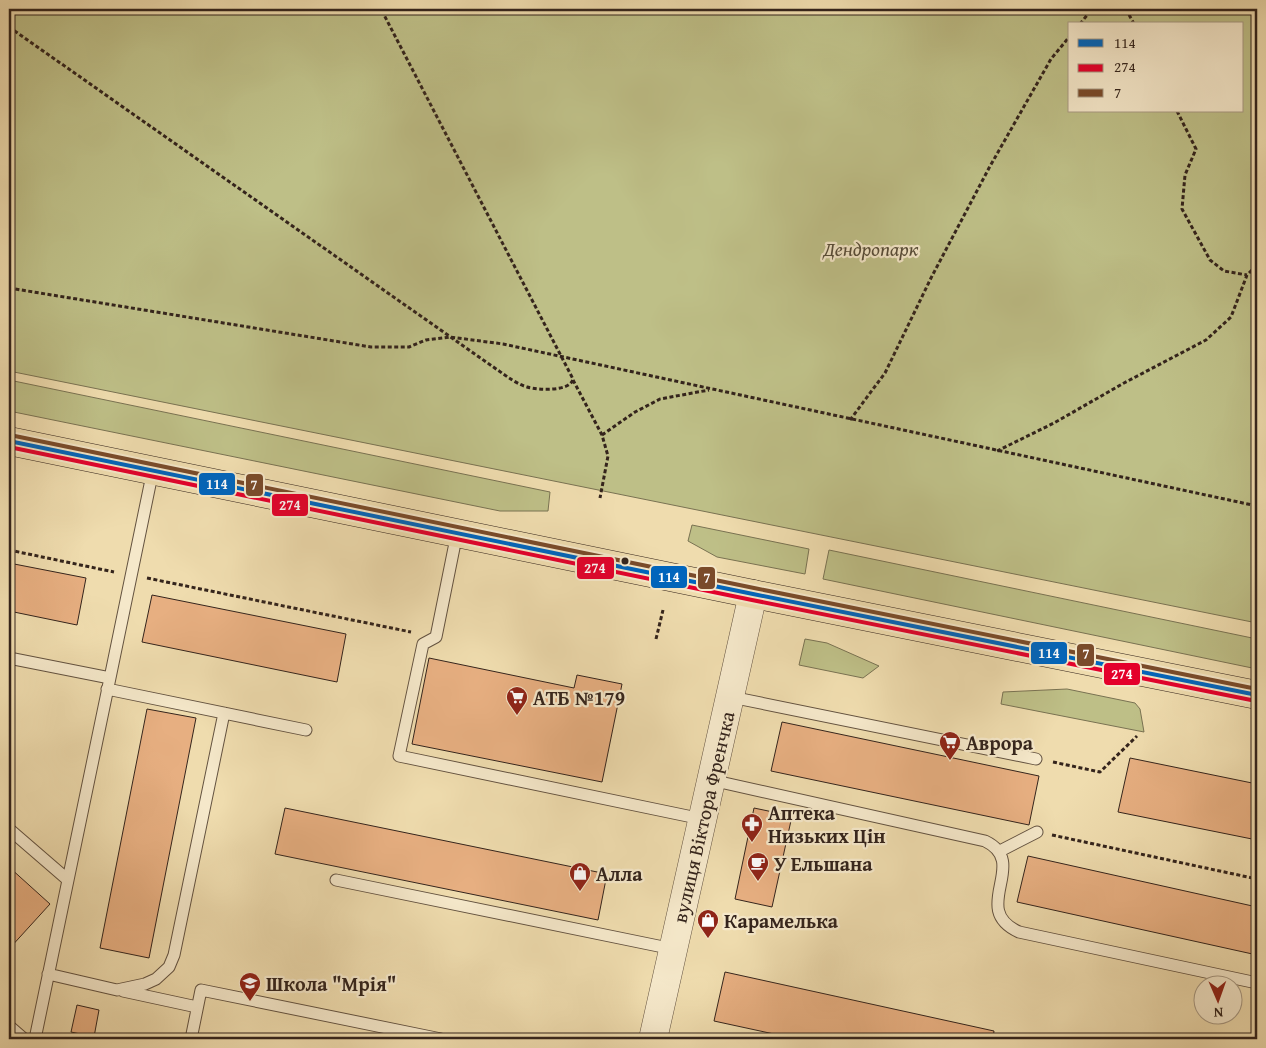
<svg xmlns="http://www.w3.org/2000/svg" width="1266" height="1048" viewBox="0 0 1266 1048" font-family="'Gentium Book Plus',serif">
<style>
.green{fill:#bebf87;stroke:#797252;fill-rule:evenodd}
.building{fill:#e7af81;stroke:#34241c}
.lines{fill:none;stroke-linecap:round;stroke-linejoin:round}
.service-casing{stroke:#635240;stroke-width:13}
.tertiary-casing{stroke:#635240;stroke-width:29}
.primary-casing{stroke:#34241c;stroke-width:29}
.path{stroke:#34241c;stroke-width:3;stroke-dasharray:4 2.5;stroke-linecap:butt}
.service{stroke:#f5e8ca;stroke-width:11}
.tertiary{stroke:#f5e8ca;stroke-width:28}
.primary{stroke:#efdcae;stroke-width:28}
.bus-1-casing{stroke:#f5e8ca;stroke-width:8}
.bus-2-casing{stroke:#f5e8ca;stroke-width:8}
.bus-3-casing{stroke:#f5e8ca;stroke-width:8}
.bus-1{stroke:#0065bd;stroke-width:4}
.bus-2{stroke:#e4002b;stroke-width:4}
.bus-3{stroke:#7a4b2a;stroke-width:4}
.bus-dot{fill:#34241c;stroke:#f5e8ca;stroke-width:2}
.labels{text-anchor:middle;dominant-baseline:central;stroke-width:4.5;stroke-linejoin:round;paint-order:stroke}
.park-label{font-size:20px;font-style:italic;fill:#564b37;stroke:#f5e8ca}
.poi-label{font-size:20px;font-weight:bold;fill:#34241c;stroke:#f5e8ca;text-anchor:start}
.street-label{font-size:20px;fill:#34241c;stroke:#f5e8ca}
.line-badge{stroke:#f5e8ca;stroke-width:2}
.badge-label{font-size:14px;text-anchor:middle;font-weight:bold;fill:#fff}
</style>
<rect width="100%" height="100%" fill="#efdcae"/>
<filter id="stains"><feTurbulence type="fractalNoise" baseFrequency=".004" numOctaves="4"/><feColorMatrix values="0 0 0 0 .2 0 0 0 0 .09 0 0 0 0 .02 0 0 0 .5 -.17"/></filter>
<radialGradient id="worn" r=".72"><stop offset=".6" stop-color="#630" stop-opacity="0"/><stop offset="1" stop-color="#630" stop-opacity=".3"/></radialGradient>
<path class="green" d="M9 9H1257V623L9 371ZM1070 24H1242V111H1070Z
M9 380 550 492 548 511H500L9 411Z
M692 525 809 549 805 574 717 557 688 541Z
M829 550 1257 639V669L823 579Z
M805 639 827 643 879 666 863 678 799 665Z
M1067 689 1135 703 1140 709 1144 732 1001 704 1003 692Z"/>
<path class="building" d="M9 563 86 578 77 625 9 611Z
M152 595 346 634 337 682 142 642Z
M429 658 574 688 577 675 622 684 602 782 412 744Z
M147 709 196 718 149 958 100 948Z
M782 722 1039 776 1029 825 771 771Z
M1130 758 1257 784V840L1118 812Z
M285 808 607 874 598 920 275 854Z
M754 808 792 816 772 907 735 899Z
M1028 856 1257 907V955L1017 902Z
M9 867 50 904 9 949Z
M725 972 994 1031 993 1039H797L714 1021Z
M77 1005 99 1010 94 1037 71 1032Z"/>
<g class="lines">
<g class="service-casing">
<path id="service" d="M457 533 436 637 423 644 399 756 702 819
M9 658 110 678 153 470
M107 689 306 730
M731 697 1036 759
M711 780 985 841C1031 863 968 909 1019 932L1257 983
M9 829 68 880
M1000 851 1037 832
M336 880 673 949
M48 974 117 990 145 984 156 979 169 967 174 955 224 713
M123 991 197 1007
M9 1026 24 1039
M35 1039 110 678
M191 1039 201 990 441 1039"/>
</g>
<g class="tertiary-casing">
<path id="tertiary" d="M653 1039 753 594"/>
</g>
<g class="primary-casing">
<path id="primary" d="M9 441 753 594 1257 695"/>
</g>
<path class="path" d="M1126 9 1134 24
M1080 24 1092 9
M9 27 509 378C514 381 520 385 527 387 538 390 570 392 573 379L381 9
M1177 111 1196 149 1185 175 1182 209 1210 260 1224 271 1247 275
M9 288 371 347H409L426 340 450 337 503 344 1257 506
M573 380 602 435 608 456 600 498
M850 420 885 373 931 278 989 168 1051 59 1070 36
M602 435 635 412 660 399 709 390
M997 451 1054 423 1124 383 1206 340 1231 317 1247 275 1257 265
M9 550 114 572
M147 578 411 632
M656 639 663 610
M1053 762 1100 772 1137 736
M1052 835 1257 879"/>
<use href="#service" class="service"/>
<use href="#tertiary" class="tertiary"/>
<use href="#primary" class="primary"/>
<g class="bus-1-casing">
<path id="bus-1" d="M9 441 753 594 1257 695"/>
</g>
<g class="bus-2-casing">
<path id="bus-2" d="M9 447 752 600 1256 701"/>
</g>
<g class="bus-3-casing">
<path id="bus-3" d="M10 435 754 588 1257 689"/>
</g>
<use href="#bus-1" class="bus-1"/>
<use href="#bus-2" class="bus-2"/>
<use href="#bus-3" class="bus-3"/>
</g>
<defs>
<g id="supermarket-pin" transform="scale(1.125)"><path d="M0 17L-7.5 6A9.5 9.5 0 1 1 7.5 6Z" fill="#8f2418" stroke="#f5e8ca"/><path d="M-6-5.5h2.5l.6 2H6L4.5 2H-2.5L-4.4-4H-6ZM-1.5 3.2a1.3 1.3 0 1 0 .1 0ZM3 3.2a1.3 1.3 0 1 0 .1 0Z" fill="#fff"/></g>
<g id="pharmacy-pin" transform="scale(1.125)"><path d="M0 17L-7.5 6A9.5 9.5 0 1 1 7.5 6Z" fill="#8f2418" stroke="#f5e8ca"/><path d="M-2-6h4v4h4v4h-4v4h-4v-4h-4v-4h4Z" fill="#fff"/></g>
<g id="cafe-pin" transform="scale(1.125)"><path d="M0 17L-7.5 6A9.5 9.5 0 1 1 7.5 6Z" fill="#8f2418" stroke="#f5e8ca"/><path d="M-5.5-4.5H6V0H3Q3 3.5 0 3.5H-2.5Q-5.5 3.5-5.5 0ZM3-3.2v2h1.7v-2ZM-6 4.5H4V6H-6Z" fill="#fff"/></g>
<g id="shop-pin" transform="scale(1.125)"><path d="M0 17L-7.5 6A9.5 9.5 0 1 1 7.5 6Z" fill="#8f2418" stroke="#f5e8ca"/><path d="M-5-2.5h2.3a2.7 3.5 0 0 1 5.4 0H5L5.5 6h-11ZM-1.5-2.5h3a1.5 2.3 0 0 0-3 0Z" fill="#fff"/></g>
<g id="school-pin" transform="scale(1.125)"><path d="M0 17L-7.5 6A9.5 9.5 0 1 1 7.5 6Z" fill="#8f2418" stroke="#f5e8ca"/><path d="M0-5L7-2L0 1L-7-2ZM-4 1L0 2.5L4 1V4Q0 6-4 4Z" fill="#fff"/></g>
</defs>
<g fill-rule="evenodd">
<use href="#supermarket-pin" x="517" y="697"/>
<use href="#supermarket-pin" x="950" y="742"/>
<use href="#pharmacy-pin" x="752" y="824"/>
<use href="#cafe-pin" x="758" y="863"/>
<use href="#shop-pin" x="580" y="873"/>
<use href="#shop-pin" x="708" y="920"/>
<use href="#school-pin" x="250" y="983"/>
</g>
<circle class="bus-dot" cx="625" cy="561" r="4.5"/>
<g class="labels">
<g class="park-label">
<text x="871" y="248">Дендропарк</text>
</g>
<g class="poi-label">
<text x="533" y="697">АТБ №179</text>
<text x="966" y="742">Аврора</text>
<text x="768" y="812">Аптека<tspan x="768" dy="23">Низьких Цін</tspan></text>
<text x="774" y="863">У Ельшана</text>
<text x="596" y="873">Алла</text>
<text x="724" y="920">Карамелька</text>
<text x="266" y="983">Школа "Мрія"</text>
</g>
<g class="street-label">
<text transform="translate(703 817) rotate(-77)">вулиця Віктора Френчка</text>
</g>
</g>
<g class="line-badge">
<rect x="198" y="472" width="38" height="24" rx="5" fill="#0065bd"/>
<rect x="245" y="473" width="19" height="24" rx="5" fill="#7a4b2a"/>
<rect x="271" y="493" width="38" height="24" rx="5" fill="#e4002b"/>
<rect x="576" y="556" width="39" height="24" rx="5" fill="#e4002b"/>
<rect x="650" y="565" width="38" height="24" rx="5" fill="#0065bd"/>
<rect x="697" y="566" width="19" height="24" rx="5" fill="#7a4b2a"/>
<rect x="1030" y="641" width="38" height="24" rx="5" fill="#0065bd"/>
<rect x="1076" y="643" width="19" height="24" rx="5" fill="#7a4b2a"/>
<rect x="1103" y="662" width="38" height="24" rx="5" fill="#e4002b"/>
</g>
<g class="badge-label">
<text x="217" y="489">114</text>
<text x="254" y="490">7</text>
<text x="290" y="510">274</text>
<text x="595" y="573">274</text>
<text x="669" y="582">114</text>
<text x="707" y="583">7</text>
<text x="1049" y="658">114</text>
<text x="1086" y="659">7</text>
<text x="1122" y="679">274</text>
</g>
<rect width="1266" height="1048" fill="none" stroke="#efdcae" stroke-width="30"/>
<rect x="10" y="10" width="1246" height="1028" fill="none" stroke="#34241c" stroke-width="2.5"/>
<rect x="15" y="15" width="1236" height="1018" fill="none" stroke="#34241c"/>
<rect x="1068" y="22" width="175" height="90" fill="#f5e8ca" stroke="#a89a84"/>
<rect x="1078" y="39" width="25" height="8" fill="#0065bd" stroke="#a89a84"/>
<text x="1114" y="48" font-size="15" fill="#34241c">114</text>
<rect x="1078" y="64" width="25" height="8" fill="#e4002b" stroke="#a89a84"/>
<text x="1114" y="72" font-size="15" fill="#34241c">274</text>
<rect x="1078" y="89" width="25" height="8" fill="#7a4b2a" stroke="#a89a84"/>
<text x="1114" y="98" font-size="15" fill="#34241c">7</text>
<g transform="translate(1218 1000) rotate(178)"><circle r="24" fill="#f5e8ca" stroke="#a89a84"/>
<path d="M0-4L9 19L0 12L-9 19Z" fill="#8f2418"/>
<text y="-8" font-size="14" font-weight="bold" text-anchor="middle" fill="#34241c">N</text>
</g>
<rect width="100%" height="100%" filter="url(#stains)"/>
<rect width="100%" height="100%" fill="url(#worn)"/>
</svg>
